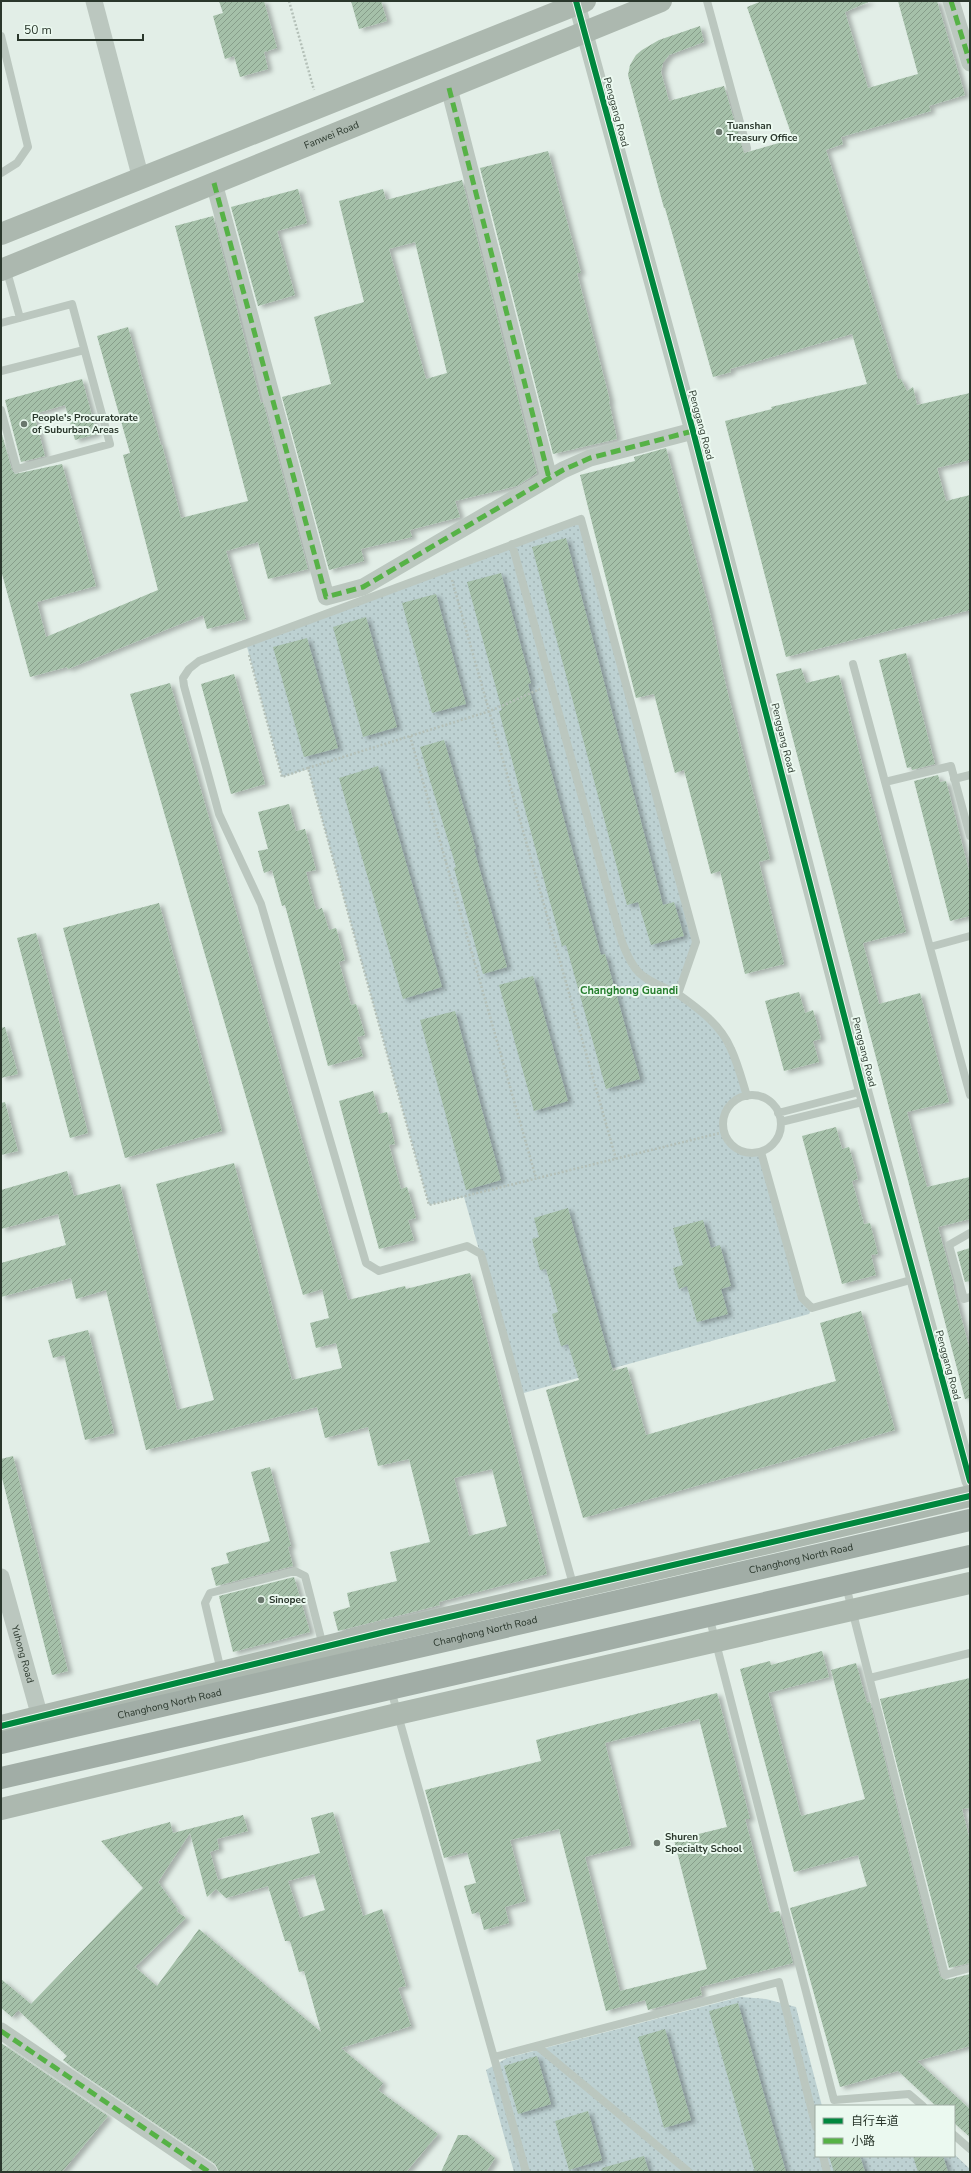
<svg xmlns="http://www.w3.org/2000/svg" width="971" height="2173" viewBox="0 0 971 2173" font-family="'Nunito Sans','Noto Sans SC',sans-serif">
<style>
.grass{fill:url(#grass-dots)}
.building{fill:url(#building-hatch);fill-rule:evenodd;filter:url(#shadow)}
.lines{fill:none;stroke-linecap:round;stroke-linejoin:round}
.path{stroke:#b4c0b8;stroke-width:2.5;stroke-dasharray:2 2;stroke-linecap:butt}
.lane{stroke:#bbc7bf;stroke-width:8}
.street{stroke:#bbc7bf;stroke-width:17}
.secondary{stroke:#acb8af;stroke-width:22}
.highway{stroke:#a1ada6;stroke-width:22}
.quiet{stroke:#56b246;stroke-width:5;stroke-dasharray:10 5;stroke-linecap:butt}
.cycleway-casing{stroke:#ebf9f0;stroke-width:8}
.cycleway{stroke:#00873e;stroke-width:6}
.poi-dot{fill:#6a776d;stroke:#ebf9f0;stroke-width:1.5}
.labels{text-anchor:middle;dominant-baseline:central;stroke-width:4;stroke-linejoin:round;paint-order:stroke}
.street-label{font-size:10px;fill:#2a372c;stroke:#ebf9f0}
.poi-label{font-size:10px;font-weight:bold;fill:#2a372c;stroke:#ebf9f0;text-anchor:start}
.neighbourhood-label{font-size:11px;font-weight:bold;fill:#257e2d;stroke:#ebf9f0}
</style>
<defs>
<pattern id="grass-dots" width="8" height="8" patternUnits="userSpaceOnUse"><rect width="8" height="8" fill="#bdd1d2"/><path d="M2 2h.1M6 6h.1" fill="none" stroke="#a3b4b4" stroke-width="1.8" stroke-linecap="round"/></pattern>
<pattern id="building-hatch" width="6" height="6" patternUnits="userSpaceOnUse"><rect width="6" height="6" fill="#a5c0a9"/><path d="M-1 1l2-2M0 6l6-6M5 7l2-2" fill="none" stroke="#879d8a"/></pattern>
<filter id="shadow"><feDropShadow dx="4.5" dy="2.5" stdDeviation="2" flood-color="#0004"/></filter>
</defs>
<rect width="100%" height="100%" fill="#e2eee7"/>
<path class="grass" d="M581 519 696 942 678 994 702 1011 731 1048 747 1096C709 1110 721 1158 761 1152L802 1298 812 1308 809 1314 520 1394 464 1197 429 1205 308 769 282 777 246 643Z
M740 1997 766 1999 796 2007 822 2106H816V2156H954V2154L970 2169V2172H514L486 2070 507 2058Z"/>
<path class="building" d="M219 1H264L277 48 264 52 268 69 240 77 234 56 225 59 213 16 223 13Z
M351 1H381L387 21 359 29Z
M762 1H871L845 12 868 88 918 74 898 1H937L965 95 929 106 931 111 841 137 843 144 826 150 898 379H901L907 391 913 387 917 405 970 393V460L937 468 946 501 970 495V610L786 657 725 421 772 409 771 407 867 384 852 334 730 369 731 372 713 377 665 208H664L628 75 630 65 636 55 642 50 659 40 700 26 704 42 669 55 663 63 661 72 669 101 724 86 744 153 793 139 747 7Z
M548 151 581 273H577L610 401 609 402 617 439 553 454 480 168Z
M462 180 537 473 517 486 455 501 460 517 410 530 412 537 361 549 364 561 329 570 282 397 331 384 314 317 364 302 339 201 383 189 386 200ZM415 242 447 373 426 379 389 249Z
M298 189 307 223 277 231 295 295 258 306 231 207Z
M213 216 261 403 263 402 308 569 268 579 258 542 226 551 246 619 207 629 203 615 68 669 67 667 30 677 1 570V431L12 470 15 474 62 464 96 586 37 602 46 637 158 590 123 455 130 453 97 336 128 327 161 445H162L181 518 248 501 175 226Z
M82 379 97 434 75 440 65 405 34 414 45 456 21 462 5 400Z
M666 448 709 609 726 686 770 859 759 862 784 964 745 974 720 871 711 874 684 770 675 773 654 694 636 698 580 475 635 461 634 457Z
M566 538 663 905 674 902 684 936 651 945 638 902 627 905 532 547Z
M501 573 531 683 528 684 562 812 601 955 605 954 640 1079 606 1089 566 945 562 946 532 836 499 711 502 710 467 582Z
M436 594 466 704 432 713 402 603Z
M366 617 397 727 363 737 333 627Z
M307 638 338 748 304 757 273 647Z
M906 653 935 764 912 770 911 767 907 768 879 660Z
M801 668 806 683 839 675 906 932 863 943 879 1004 920 993 949 1102 907 1112 927 1187 970 1177V1219L938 1227 954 1285 953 1286 970 1351V1398L965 1399 776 674Z
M234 674 265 784 231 794 201 684Z
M170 683 348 1300 405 1286 406 1289 470 1273 547 1574 439 1602 440 1605 338 1631 333 1612 350 1607 347 1593 397 1581 390 1552 430 1542 409 1459 378 1466 368 1427 325 1438 317 1407 146 1450 106 1290 76 1299 71 1278 1 1297V1263L66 1245 58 1214 1 1229V1190L67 1171 74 1196 120 1184 177 1410 214 1400 156 1184 234 1163 292 1380 342 1368 336 1343 316 1348 310 1323 329 1318 322 1289 303 1295 130 694ZM492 1469 507 1526 469 1536 454 1478Z
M444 740 476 849H474L507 967 483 974 454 868 456 867 420 747Z
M378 766 442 987 403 999 339 778Z
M938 775 940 782 946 781 970 875V916L950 921 914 781Z
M289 804 296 831 305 829 316 870 306 872 316 910 322 908 329 930 336 928 345 960 339 962 351 1005 356 1004 365 1035 357 1037 363 1056 328 1066 285 905 282 906 272 870 264 873 258 851 268 849 258 812Z
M159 903 222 1131 125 1158 63 928Z
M36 933 88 1133 70 1138 17 938Z
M533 976 568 1101 534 1111 499 985Z
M799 992 805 1013 813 1010 821 1039 813 1041 819 1062 784 1071 765 1001Z
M455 1011 501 1180 466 1190 420 1020Z
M5 1027 18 1074 1 1078V1028Z
M373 1091 379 1114 387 1112 395 1144 389 1145 401 1189 407 1187 416 1218 408 1220 414 1240 379 1249 339 1101Z
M5 1102 18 1151 1 1155V1103Z
M836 1127 842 1149 849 1147 858 1179 852 1181 864 1224 870 1223 878 1254 871 1255 876 1275 842 1284 802 1136Z
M568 1208 613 1371 627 1367 646 1435 836 1381 820 1323 861 1311 895 1430 583 1518 546 1390 579 1380 568 1344 561 1346 552 1314 558 1312 546 1269 540 1270 532 1239 539 1237 534 1218Z
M703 1220 711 1248 720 1245 731 1286 721 1289 728 1314 697 1322 687 1286 679 1289 673 1268 683 1265 673 1228Z
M970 1248V1281L965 1282 957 1252Z
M88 1330 114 1433 85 1440 64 1355 53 1358 48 1340Z
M13 1456 68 1671 52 1675 1 1474V1459Z
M270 1467 291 1546 288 1547 293 1566 216 1586 211 1568 229 1563 226 1553 270 1541 251 1472Z
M294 1577 310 1632 233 1652 219 1596Z
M822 1651 829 1677 768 1693 801 1816 865 1799 831 1670 856 1663 867 1703 870 1702 940 1976 946 1980 970 1974V2046L917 2061 970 2109V2137L954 2123V2106H936L898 2071 840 2087 790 1908 867 1886 858 1855 794 1872 740 1669 770 1661 771 1665Z
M970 1678V1808L962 1809 970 1841V1963L949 1968 880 1699Z
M717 1693 750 1819H745L770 1913 779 1911 793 1963 700 1987 702 1995 648 2010 645 2000 606 2011 559 1829 510 1840 526 1901 505 1907 509 1923 484 1930 479 1912 472 1914 464 1886 476 1883 467 1852 444 1858 425 1790 541 1761 536 1740ZM699 1719 727 1827 674 1840 707 1969 620 1991 585 1857 631 1845 605 1743Z
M333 1812 363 1916 382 1909 406 1986 398 1988 411 2026 341 2048 383 2083 378 2090 438 2134 406 2172H219L215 2164 73 2068 63 2060 67 2056 18 2010 12 2017 1 2008V1979L31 2004 143 1888 101 1841 170 1822 173 1833 243 1815 248 1831 217 1839 219 1849 210 1852 218 1880 320 1853 311 1818ZM190 1833 207 1897 216 1889 226 1898 268 1886 285 1941H290L299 1972 304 1971 321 2032 199 1929 157 1986 135 1967 186 1918 176 1911 178 1910 158 1882ZM314 1874 325 1910 300 1918 288 1881Z
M738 2003 786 2172H755L709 2011Z
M665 2029 691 2120 664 2128 638 2037Z
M1 2043 108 2116 62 2172H1Z
M537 2056 551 2104 518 2114 504 2066Z
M588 2111 602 2160 569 2170 555 2121Z
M458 2135H467L495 2158 486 2172H441Z
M644 2156 649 2172H603L602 2168Z
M829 2156H860L865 2172H834Z
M913 2156H943L948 2172H918Z"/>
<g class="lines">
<path class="path" d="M289 1 314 90
M452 580 616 1159
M249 655 282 777 308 768 429 1205 724 1132
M410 736 536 1178
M308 768 490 711 540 689"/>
<path class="lane" d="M707 1 747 148
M1 36 28 147 17 163 1 173
M6 268 20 318
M1 323 72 304 110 444 17 469 1 410
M1 371 84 350
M512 544 622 942C636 979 644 978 678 994
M853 664 970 1095
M954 779 970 775
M885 782 951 766 970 836
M930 947 970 936
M723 1124a29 29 0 1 1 58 0a29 29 0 1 1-58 0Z
M778 1113 863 1091
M781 1122 866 1101
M761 1152 802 1298 812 1308 914 1279
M970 1233 949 1245 964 1299 970 1297
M846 1586 945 1975 970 1968
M574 1588 481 1254 467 1246 379 1271 366 1263 261 904 219 814 184 686 183 678 189 669 199 661 581 519 696 942 678 994C699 1009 721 1025 731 1049 738 1064 742 1080 747 1096
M709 1616 834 2100 909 2094 923 2106
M221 1671 205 1603 210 1593 295 1571 305 1576 323 1646
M870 1678 970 1653
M391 1690 526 2172
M537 2046 689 2172
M494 2057 779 1982 816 2127
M954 2135 970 2149
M823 2156 827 2172"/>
<g class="street">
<path d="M94 1 141 179"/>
<path d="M576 1 693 431 863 1089 970 1481"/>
<path d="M951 1 970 63"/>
<path d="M449 88 549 478"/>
<path d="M214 183 326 597 363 587 563 470 590 458 693 431"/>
<path id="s1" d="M1 1577 43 1728"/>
<path d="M1 2031 209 2172"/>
</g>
<g class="secondary">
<path d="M1 234 585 1"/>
<path id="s2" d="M1 270 661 1"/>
<path d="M1 1726 385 1632 970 1496"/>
<path d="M1 1809 397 1714 970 1583"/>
</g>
<g class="highway">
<path id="s3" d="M1 1743 970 1520"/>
<path d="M1 1778 970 1556"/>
</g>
<path class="quiet" d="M951 1 970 63
M449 88 549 478
M214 183 326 597 363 587 563 470 590 458 693 431
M1 2031 209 2172"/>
<g class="cycleway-casing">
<path id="cycleway" d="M576 1 693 431 863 1089 970 1481
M1 1726 385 1632 970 1496"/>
</g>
<use href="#cycleway" class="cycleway"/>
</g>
<g class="poi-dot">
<circle cx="719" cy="132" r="4"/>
<circle cx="24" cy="424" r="4"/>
<circle cx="261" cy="1600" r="4"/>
<circle cx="657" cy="1843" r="4"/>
</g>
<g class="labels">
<g class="street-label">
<text transform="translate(616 112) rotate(75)">Penggang Road</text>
<text stroke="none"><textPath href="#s2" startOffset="357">Fanwei Road</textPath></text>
<text transform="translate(701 425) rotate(75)">Penggang Road</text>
<text transform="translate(783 738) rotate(76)">Penggang Road</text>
<text transform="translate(864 1052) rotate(76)">Penggang Road</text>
<text transform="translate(948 1365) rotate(75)">Penggang Road</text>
<text stroke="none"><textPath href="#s3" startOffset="821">Changhong North Road</textPath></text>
<text stroke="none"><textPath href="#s3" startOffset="497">Changhong North Road</textPath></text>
<text stroke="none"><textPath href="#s1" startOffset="80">Yuhong Road</textPath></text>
<text stroke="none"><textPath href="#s3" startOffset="173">Changhong North Road</textPath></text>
</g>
<g class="poi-label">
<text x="727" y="126">Tuanshan<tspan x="727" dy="12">Treasury Office</tspan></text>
<text x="32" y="418">People's Procuratorate<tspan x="32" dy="12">of Suburban Areas</tspan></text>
<text x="269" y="1600">Sinopec</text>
<text x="665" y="1837">Shuren<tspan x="665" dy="12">Specialty School</tspan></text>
</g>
<g class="neighbourhood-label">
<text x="629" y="990">Changhong Guandi</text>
</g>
</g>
<rect width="971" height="2173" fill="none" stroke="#2a372c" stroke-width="4"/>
<rect x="815" y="2105" width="140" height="52" fill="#ebf9f0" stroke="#9eaba2"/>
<rect x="823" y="2118" width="20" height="6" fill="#00873e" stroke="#9eaba2"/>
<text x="851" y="2125" font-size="12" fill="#2a372c">自行车道</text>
<rect x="823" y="2138" width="20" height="6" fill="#56b246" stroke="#9eaba2"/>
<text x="851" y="2145" font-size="12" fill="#2a372c">小路</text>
<path d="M18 34v6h125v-6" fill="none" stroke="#2a372c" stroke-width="2"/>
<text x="24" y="34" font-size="12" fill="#2a372c" stroke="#ebf9f0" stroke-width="3" paint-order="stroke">50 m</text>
</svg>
